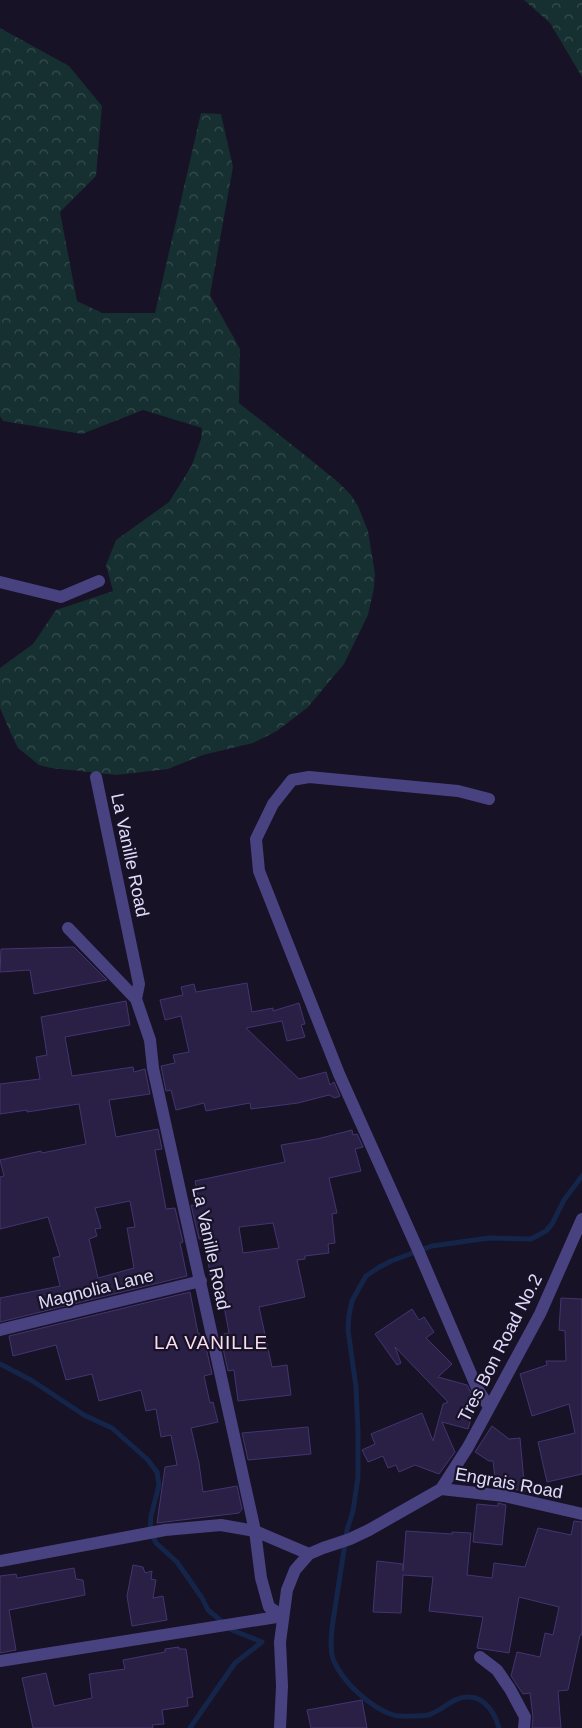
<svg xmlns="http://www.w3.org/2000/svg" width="582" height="1728" viewBox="0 0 582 1728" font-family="Arial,sans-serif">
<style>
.forest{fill:url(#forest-crowns)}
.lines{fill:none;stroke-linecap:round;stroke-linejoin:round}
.stream{stroke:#142549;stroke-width:5}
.building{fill:#2a2046;stroke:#43356f;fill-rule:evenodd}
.minor{stroke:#484281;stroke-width:12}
.tertiary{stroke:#484281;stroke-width:12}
.labels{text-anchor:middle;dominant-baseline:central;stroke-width:4.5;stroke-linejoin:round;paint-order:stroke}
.street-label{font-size:18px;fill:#e1dbfb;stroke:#171226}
.neighbourhood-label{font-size:19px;letter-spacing:1px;fill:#fcddef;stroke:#171226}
</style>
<defs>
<pattern id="forest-crowns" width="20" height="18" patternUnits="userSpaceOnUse" patternTransform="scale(1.25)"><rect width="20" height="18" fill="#162f30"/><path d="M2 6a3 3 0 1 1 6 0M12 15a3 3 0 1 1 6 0" fill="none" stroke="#384d4f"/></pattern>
</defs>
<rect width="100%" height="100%" fill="#171226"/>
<path class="forest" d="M524 0H582V77L550 23Z
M0 28 69 66 102 106 96 176 60 212 77 301 102 313H155L201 113 221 114 233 167 210 295 240 349 239 403 306 456 339 483 351 495 358 506 368 531 375 574 374 588 368 615 344 664 308 707 277 731 253 743 203 755 168 769 117 775 51 768 39 765 18 748 12 736 0 708V668L33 644 56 610 113 591 106 565 116 540 169 502 192 465 201 439 202 428 143 410 82 434 3 421 0 416Z"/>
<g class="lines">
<path class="stream" d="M0 1364 31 1380 84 1415 112 1428 147 1459 157 1472 159 1485 151 1516 150 1530 156 1543 177 1562 202 1598 208 1610 232 1630 262 1642
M190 1728 235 1663 262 1642
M499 1728C495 1714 486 1698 470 1697 452 1696 443 1711 428 1715 422 1716 399 1717 393 1715 370 1707 342 1682 333 1659 330 1649 331 1639 332 1628L347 1530 353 1511 358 1477V1431L356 1387 348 1330 349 1315 352 1301 359 1288 366 1276 378 1268 391 1261 432 1246 489 1238 531 1239 546 1231 552 1224 564 1200 582 1176"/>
</g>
<path class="building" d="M74 947 107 980 34 994 30 970 0 972 1 949Z
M247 983 252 1012 273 1008V1011L299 1003 305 1024 301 1025 305 1037 287 1041 282 1021 246 1028 299 1079 326 1072 330 1085 334 1082 340 1096 335 1098 329 1095 298 1103 251 1109 250 1103 206 1111 204 1103 176 1110 171 1090 166 1091 161 1066 175 1063 173 1055 189 1052 181 1016 165 1020 160 1000 183 995 181 987 194 984 196 992Z
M126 1001 130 1025 65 1037 72 1076 133 1067 134 1072 145 1069 150 1094 109 1100 116 1137 158 1129 162 1149 155 1150 166 1209 175 1208 183 1242 180 1243 187 1276 0 1322V1298L60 1286 53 1258 60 1256 48 1217 0 1229V1177L4 1176 0 1160 41 1151 42 1153 86 1144 79 1104 27 1112V1110L0 1114V1084L40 1079 36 1057 47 1055 41 1017ZM130 1201 135 1227 127 1228 134 1268 98 1278 89 1239 97 1236 95 1229 101 1228 95 1208Z
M352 1130 353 1135 357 1134 363 1147 355 1149 361 1171 329 1178 337 1213 332 1214 335 1243 328 1244 329 1253 305 1256V1259L297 1260 305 1297 259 1307 272 1367 287 1365 291 1395 238 1401 234 1370 228 1371 220 1335 229 1333 218 1274 210 1275 205 1238 199 1239 191 1205 200 1207 195 1181 285 1162 281 1145 317 1139ZM273 1223 279 1248 243 1253 239 1227Z
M190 1292 198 1333 200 1334 202 1344 205 1343 212 1374 204 1376 210 1403 213 1402 218 1422 191 1428 199 1463 203 1492 237 1486 242 1509 239 1513 157 1523 165 1467 177 1465 171 1435 161 1437 156 1409 146 1411 141 1390 99 1401 92 1374 66 1380 56 1345 13 1356 9 1336Z
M561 1298 582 1299V1474L547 1482 538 1442 575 1433 569 1404 532 1416 520 1374 547 1365 546 1361H566L565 1331 559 1330Z
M412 1309 419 1320 424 1317 434 1332 426 1338 452 1364 438 1377 467 1385 476 1402 468 1429 442 1422 455 1452 439 1474 415 1465 399 1472 396 1465 388 1468 383 1456 368 1462 362 1450 375 1444 371 1434 422 1413 433 1441 443 1404 448 1402 395 1347 401 1363 397 1365 375 1334Z
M492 1426 509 1439 520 1438 525 1492 508 1487H496L493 1461H489L475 1452Z
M308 1427 311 1454 248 1460 242 1433Z
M498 1503 506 1505 502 1545 473 1542 477 1504 498 1506Z
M574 1521 582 1522V1635H580L568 1690 558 1691 561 1728H532L533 1717 530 1693 523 1694 511 1676 517 1652 540 1657 545 1633 553 1635 559 1607 519 1597 509 1653 477 1648 483 1617 429 1611 433 1577 403 1575 401 1613 373 1612 377 1561 403 1564V1571L406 1531 452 1534V1532L471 1533 467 1575 492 1578 494 1563 525 1567 538 1528 571 1535Z
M133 1565 143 1567 145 1573 152 1571 151 1579 156 1580 153 1598 163 1596 167 1620 132 1626 127 1596Z
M74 1568 76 1579 83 1580 85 1595 9 1610 16 1650 0 1653V1576L16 1574 17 1578Z
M179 1647V1649H186L193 1697 187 1698 188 1706 162 1710 164 1724 152 1725 153 1728H33L22 1678 46 1673 54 1706 92 1698 89 1674 125 1669 123 1660 165 1652V1649Z
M362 1700 367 1728H311L307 1710Z"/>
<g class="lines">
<path class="minor" d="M0 582 61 597 99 581
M96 777 139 984 136 999
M489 799 458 791 309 777 292 780 273 804 256 839 259 871 339 1074 418 1250 477 1388 489 1407
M68 928 136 999 150 1040 153 1068 255 1531 261 1578 269 1607 283 1616
M0 1330 201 1281
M441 1489 468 1447 540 1314 582 1219
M0 1561 165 1530 221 1525 255 1531 309 1554
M480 1657 497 1670 510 1689 525 1717 524 1728
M0 1661 283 1616"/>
<path class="tertiary" d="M280 1728 282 1686 280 1642 287 1590 295 1570 309 1554 323 1548 350 1539 369 1530 441 1489 504 1496 582 1514"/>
</g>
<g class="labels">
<g class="street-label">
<text transform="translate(130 855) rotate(78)">La Vanille Road</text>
<text transform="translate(211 1248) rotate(78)">La Vanille Road</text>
<text transform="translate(96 1289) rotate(-14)">Magnolia Lane</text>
<text transform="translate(500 1348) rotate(-63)">Tres Bon Road No.2</text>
<text transform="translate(509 1483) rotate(10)">Engrais Road</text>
</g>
<g class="neighbourhood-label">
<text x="211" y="1342">LA VANILLE</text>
</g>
</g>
</svg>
